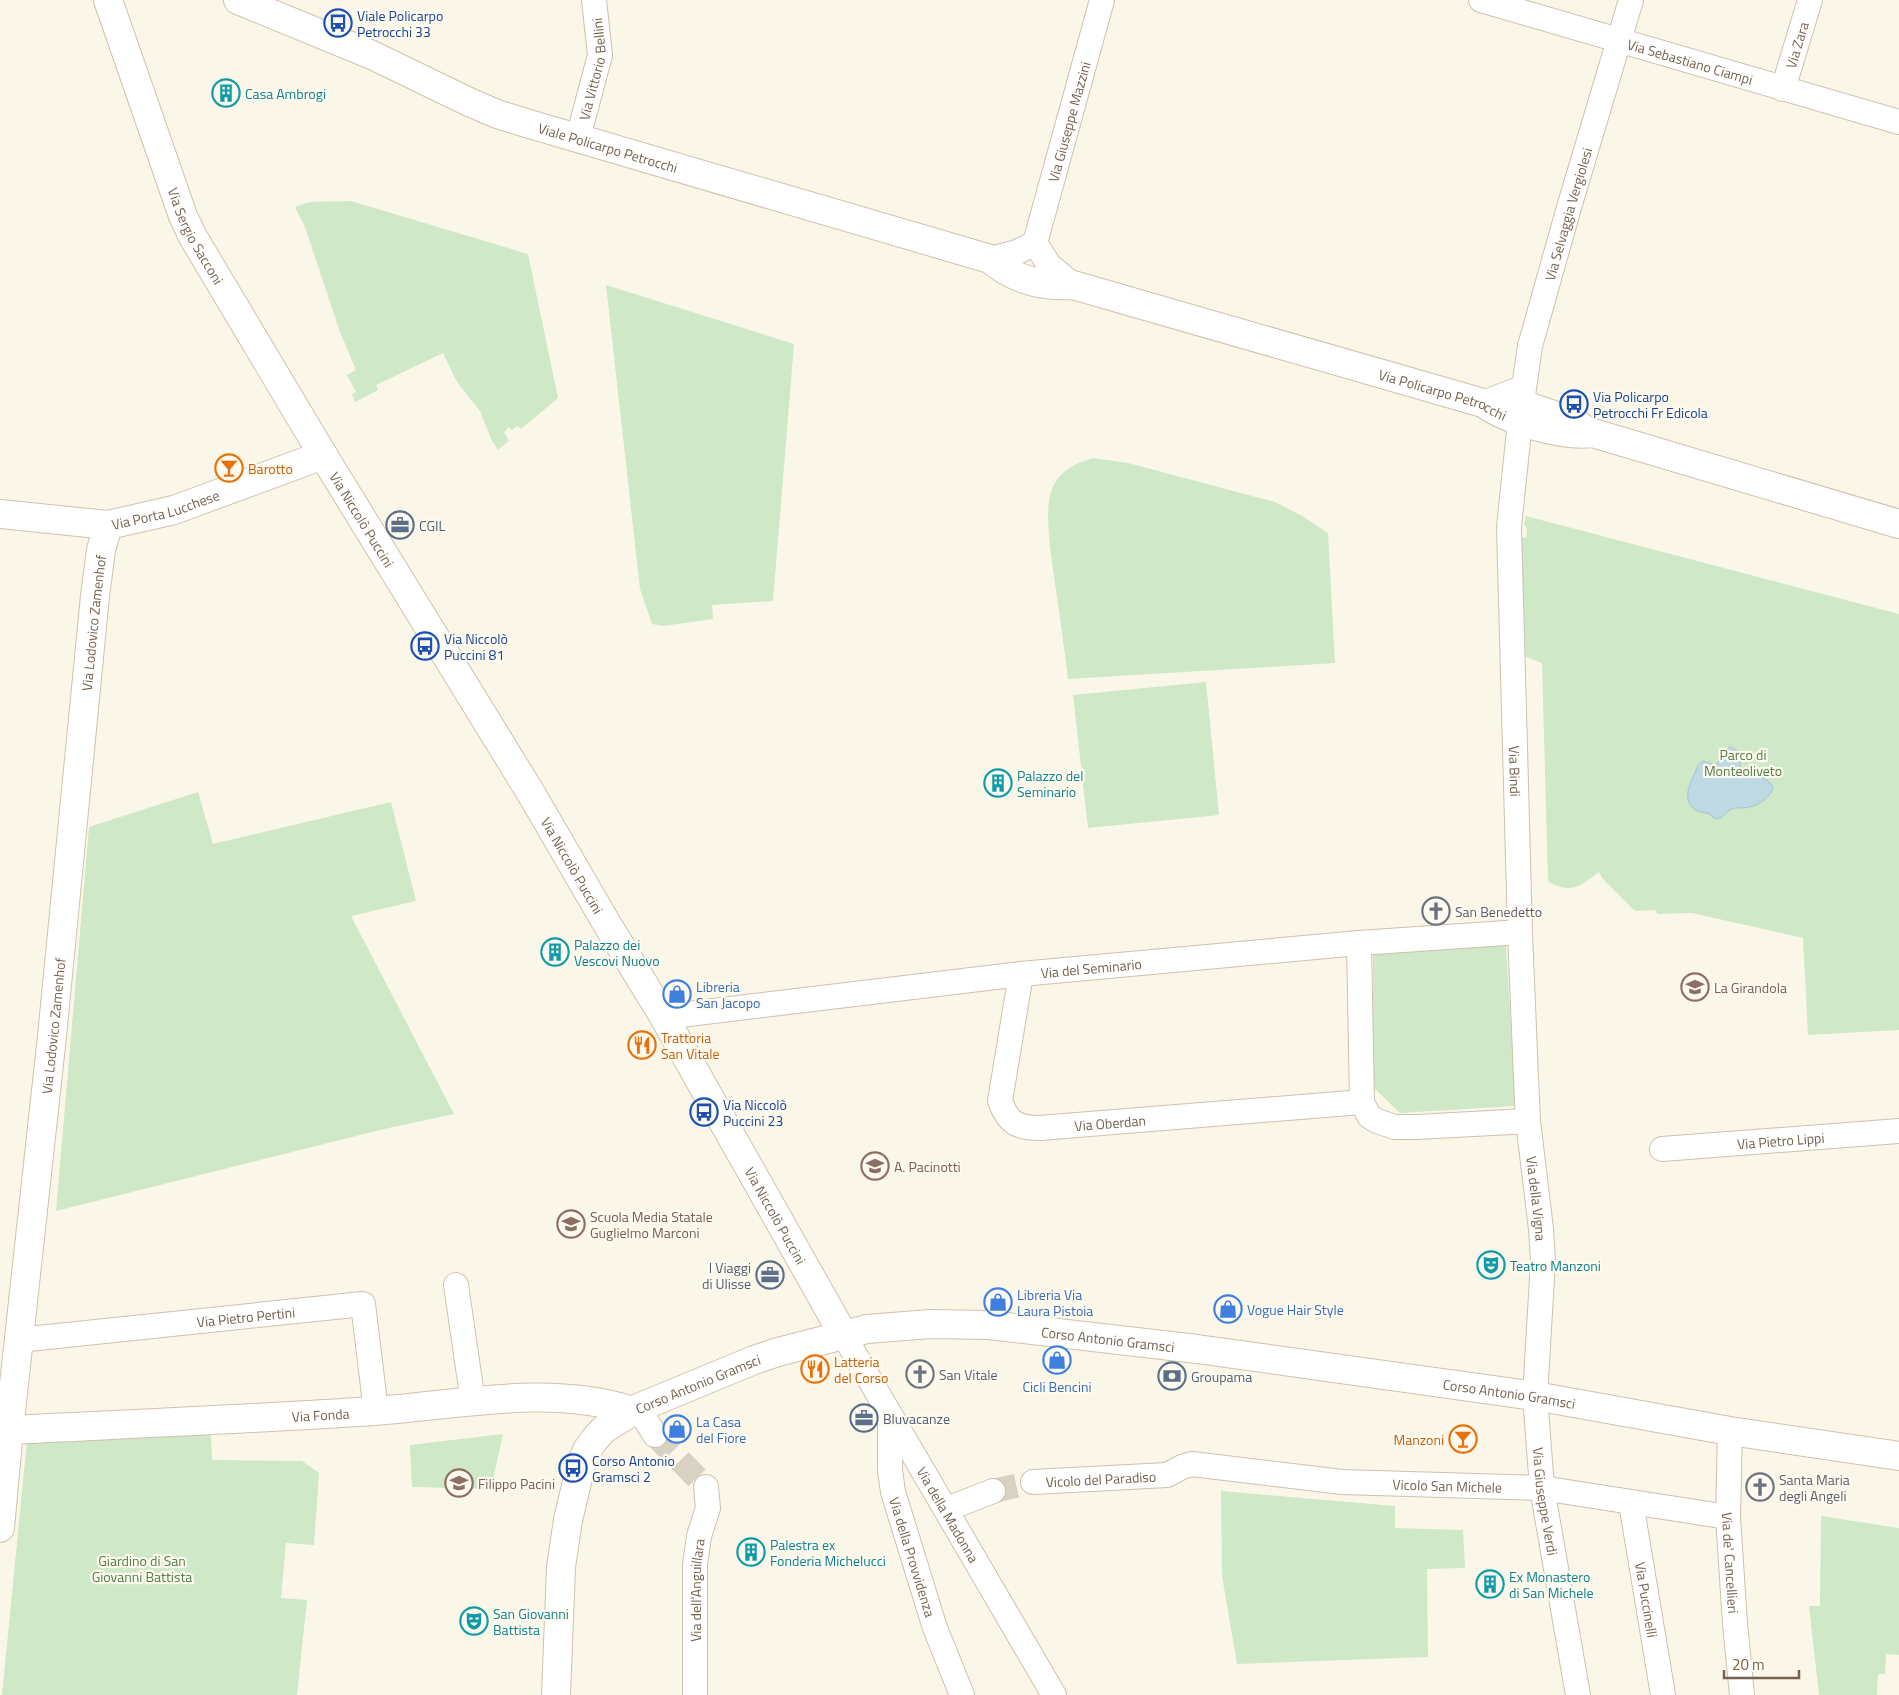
<svg xmlns="http://www.w3.org/2000/svg" width="1899" height="1695" viewBox="0 0 1899 1695" font-family="'Titillium Web',sans-serif">
<style>
.green{fill:#cfe8c7}
.water{fill:#bed8e4;stroke:#a5c5d5}
.lines{fill:none;stroke-linecap:round;stroke-linejoin:round}
.street-tunnel{stroke:#d9d2c2;stroke-width:24;stroke-dasharray:24 12;stroke-linecap:butt}
.street-casing{stroke:#cdc1af;stroke-width:26}
.secondary-casing{stroke:#cfc2ac;stroke-width:30}
.street{stroke:#fff;stroke-width:24}
.secondary{stroke:#fff;stroke-width:28}
.labels{text-anchor:middle;dominant-baseline:central;stroke-width:4.5;stroke-linejoin:round;paint-order:stroke}
.transit-label{font-size:14px;fill:#164399;stroke:#fefaef;text-anchor:start}
.street-label{font-size:14px;fill:#74624e;stroke:#fefaef}
.culture-label{font-size:14px;fill:#0d838f;stroke:#fefaef;text-anchor:start}
.food-label{font-size:14px;fill:#c56008;stroke:#fefaef;text-anchor:start}
.service-label{font-size:14px;fill:#4e5e75;stroke:#fefaef;text-anchor:start}
.park-label{font-size:14px;fill:#507f49;stroke:#fefaef}
.worship-label{font-size:14px;fill:#5b616d;stroke:#fefaef;text-anchor:start}
.shop-label{font-size:14px;fill:#366cbe;stroke:#fefaef;text-anchor:start}
.education-label{font-size:14px;fill:#785e54;stroke:#fefaef;text-anchor:start}
</style>
<rect width="100%" height="100%" fill="#fbf7e8"/>
<path class="green" d="M351 201 528 254 558 398 521 429 517 426 512 430 509 427 504 432 509 441 498 450 491 439 480 411 457 382 443 353 376 385 378 390 355 402 352 394 356 392 347 375 356 370 340 332 305 227 295 207 309 202Z
M606 285 794 344 773 601 712 605 713 619 663 626 652 624 640 589Z
M1093 458 1128 463 1275 502 1304 517 1328 533 1335 663 1068 679C1064 647 1060 616 1055 584 1052 559 1043 512 1052 489 1059 471 1076 463 1093 458Z
M1526 516 1899 614V1030L1808 1035 1803 938 1692 913 1657 914 1656 910 1635 911 1602 878 1599 872C1581 886 1570 895 1548 881L1542 663 1523 656 1519 537 1526 538 1527 528 1524 525Z
M1206 682 1219 815 1088 828 1073 695Z
M198 792 213 844 391 802 416 901 351 916 454 1114 384 1129 56 1211 89 827Z
M1506 945 1516 1106 1400 1113 1373 1087V953Z
M211 1432 212 1460 302 1461 319 1473 314 1545 286 1543 281 1598 307 1600 297 1695H2L27 1441Z
M503 1434 491 1489 412 1487 410 1445Z
M1221 1491 1395 1506V1528L1463 1530 1465 1568 1427 1569 1428 1657 1237 1664 1222 1576Z
M1821 1516 1899 1528V1655L1886 1654 1885 1674H1878L1877 1695H1819L1809 1606H1820Z"/>
<path class="water" d="M1730 747C1743 752 1740 756 1740 766L1742 769C1752 776 1770 775 1773 789 1766 801 1758 806 1744 808 1741 808 1735 807 1732 809 1725 812 1718 826 1710 814 1706 813 1701 812 1698 811 1682 804 1688 786 1694 775 1697 769 1696 765 1703 761L1716 765 1725 750Z"/>
<g class="lines">
<path class="street-tunnel" d="M655 1435 706 1487
M993 1491 1033 1482"/>
<g class="street-casing">
<g id="street">
<path id="s1" d="M1481 0 1899 122"/>
<path id="s2" d="M1783 89 1810 0"/>
<path id="s3" d="M578 138 600 55 594 0"/>
<path d="M1035 243 1049 265 1073 285"/>
<path id="s4" d="M990 259 1017 252 1035 243 1102 0"/>
<path id="s5" d="M1522 402 1509 527 1520 932 1526 1078 1528 1121 1541 1229 1543 1261 1535 1396 1542 1488 1578 1695"/>
<path d="M1483 403 1524 387"/>
<path id="s6" d="M1593 433 1575 420 1522 402 1530 346 1570 204 1631 0"/>
<path d="M1359 943 1362 1102 1369 1116 1377 1121 1395 1127H1417L1528 1121"/>
<path id="s7" d="M1021 974 1000 1101C1008 1123 1017 1128 1040 1128L1362 1102"/>
<path id="s8" d="M664 1017 1021 974 1359 943 1520 932"/>
<path id="s9" d="M1662 1149 1899 1131"/>
<path d="M456 1285 473 1402"/>
<path id="s10" d="M843 1334 1054 1695"/>
<path id="s11" d="M19 1340 363 1304 376 1411"/>
<path d="M638 1408 655 1435"/>
<path id="s12" d="M890 1416V1470L893 1492 935 1628 962 1695"/>
<path id="s13" d="M1730 1431 1728 1517 1735 1624 1742 1695"/>
<path id="s14" d="M1033 1482 1167 1475 1182 1467 1192 1464 1342 1482 1542 1488 1728 1517"/>
<path id="s15" d="M1631 1503 1663 1695"/>
<path d="M947 1509 993 1491"/>
<path id="s16" d="M695 1695V1565L699 1536 708 1508 706 1487"/>
</g>
</g>
<g class="secondary-casing">
<g id="secondary">
<path id="s17" d="M108 0 183 216 193 237 323 455 532 795 607 924 664 1017 843 1334"/>
<path id="s18" d="M238 0 372 55 469 102 497 114 526 123 990 259C1013 279 1042 287 1073 285L1483 403C1508 421 1563 437 1593 433L1899 524"/>
<path id="s19" d="M0 514 108 525 174 510 323 455"/>
<path id="s20" d="M9 1430C130 1424 252 1419 374 1411 459 1405 549 1384 633 1411"/>
<path id="s21" d="M0 1528 9 1430 52 1036 95 596 101 550 108 525"/>
<path id="s22" d="M556 1695 561 1567 568 1520 581 1465 587 1450 595 1439 604 1429 638 1408 754 1360 778 1352 867 1329 930 1324 989 1325 1197 1349 1535 1396 1730 1431 1899 1456"/>
</g>
</g>
<use href="#street" class="street"/>
<use href="#secondary" class="secondary"/>
</g>
<defs>
<g id="bus-ring" transform="scale(1.4375)"><circle r="9.5" fill="#fefaef" stroke="#1a4fb4" stroke-width="1.5"/><path d="M-5-6H5V4H4V6H2V4H-2V6H-4V4H-5ZM-3.5-4V0h7V-4ZM-3.5 1.2v1.5H-2V1.2ZM2 1.2v1.5H3.5V1.2Z" fill="#1a4fb4"/></g>
<g id="building-ring" transform="scale(1.4375)"><circle r="9.5" fill="#fefaef" stroke="#0f9aa8" stroke-width="1.5"/><path d="M-4-6H4V6H1V3H-1V6H-4ZM-2.5-4.3h1.7v1.8h-1.7ZM.8-4.3h1.7v1.8H.8ZM-2.5-1h1.7V.8h-1.7ZM.8-1h1.7V.8H.8Z" fill="#0f9aa8"/></g>
<g id="bar-ring" transform="scale(1.4375)"><circle r="9.5" fill="#fefaef" stroke="#e8710a" stroke-width="1.5"/><path d="M-6-5H6L.8 .8V4.5H3.5V6h-7V4.5H-.8V.8Z" fill="#e8710a"/></g>
<g id="office-ring" transform="scale(1.4375)"><circle r="9.5" fill="#fefaef" stroke="#5c6f8a" stroke-width="1.5"/><path d="M-6-3h4V-5.5h4V-3h4V5H-6ZM-1-4.5V-3h2v-1.5ZM-6 0V1H6V0Z" fill="#5c6f8a"/></g>
<g id="church-ring" transform="scale(1.4375)"><circle r="9.5" fill="#fefaef" stroke="#6b7280" stroke-width="1.5"/><path d="M-1.2-6h2.4v3.5h3.3v2.4h-3.3V6h-2.4V-.1h-3.3v-2.4h3.3Z" fill="#6b7280"/></g>
<g id="school-ring" transform="scale(1.4375)"><circle r="9.5" fill="#fefaef" stroke="#8d6e63" stroke-width="1.5"/><path d="M0-5L7-2L0 1L-7-2ZM-4 1L0 2.5L4 1V4Q0 6-4 4Z" fill="#8d6e63"/></g>
<g id="shop-ring" transform="scale(1.4375)"><circle r="9.5" fill="#fefaef" stroke="#3f7fe0" stroke-width="1.5"/><path d="M-5-2.5h2.3a2.7 3.5 0 0 1 5.4 0H5L5.5 6h-11ZM-1.5-2.5h3a1.5 2.3 0 0 0-3 0Z" fill="#3f7fe0"/></g>
<g id="restaurant-ring" transform="scale(1.4375)"><circle r="9.5" fill="#fefaef" stroke="#e8710a" stroke-width="1.5"/><path d="M-5-6h1v4h1v-4h1v4h1v-4h1v5L-1.5 .5V6h-2V.5L-5-1ZM5-6V6H3V1.5H1.5Q1.5-4 5-6Z" fill="#e8710a"/></g>
<g id="theatre-ring" transform="scale(1.4375)"><circle r="9.5" fill="#fefaef" stroke="#0f9aa8" stroke-width="1.5"/><path d="M-5-5.5Q0-4 5-5.5V0Q5 5 0 6Q-5 5-5 0ZM-3.3-2.5H-1v1.5H-3.3ZM1-2.5H3.3v1.5H1ZM-2.8 1Q0 5.5 2.8 1Z" fill="#0f9aa8"/></g>
<g id="bank-ring" transform="scale(1.4375)"><circle r="9.5" fill="#fefaef" stroke="#5c6f8a" stroke-width="1.5"/><path d="M-6-4H6V4H-6ZM0-2.3a2.3 2.3 0 1 0 0 4.6a2.3 2.3 0 1 0 0-4.6Z" fill="#5c6f8a"/></g>
</defs>
<g fill-rule="evenodd">
<use href="#bus-ring" x="338" y="23"/>
<use href="#building-ring" x="226" y="93"/>
<use href="#bus-ring" x="1574" y="404"/>
<use href="#bar-ring" x="229" y="468"/>
<use href="#office-ring" x="400" y="525"/>
<use href="#bus-ring" x="425" y="646"/>
<use href="#building-ring" x="998" y="783"/>
<use href="#church-ring" x="1436" y="911"/>
<use href="#building-ring" x="555" y="952"/>
<use href="#school-ring" x="1695" y="987"/>
<use href="#shop-ring" x="677" y="994"/>
<use href="#restaurant-ring" x="642" y="1045"/>
<use href="#bus-ring" x="704" y="1112"/>
<use href="#school-ring" x="875" y="1166"/>
<use href="#school-ring" x="571" y="1224"/>
<use href="#theatre-ring" x="1491" y="1265"/>
<use href="#office-ring" x="770" y="1275"/>
<use href="#shop-ring" x="998" y="1302"/>
<use href="#shop-ring" x="1228" y="1309"/>
<use href="#shop-ring" x="1057" y="1360"/>
<use href="#restaurant-ring" x="815" y="1369"/>
<use href="#church-ring" x="920" y="1374"/>
<use href="#bank-ring" x="1172" y="1376"/>
<use href="#office-ring" x="864" y="1418"/>
<use href="#shop-ring" x="677" y="1429"/>
<use href="#bar-ring" x="1463" y="1439"/>
<use href="#bus-ring" x="573" y="1468"/>
<use href="#school-ring" x="459" y="1483"/>
<use href="#church-ring" x="1760" y="1487"/>
<use href="#building-ring" x="751" y="1552"/>
<use href="#building-ring" x="1490" y="1584"/>
<use href="#theatre-ring" x="474" y="1621"/>
</g>
<g class="labels">
<g class="transit-label">
<text x="357" y="15">Viale Policarpo<tspan x="357" dy="16">Petrocchi 33</tspan></text>
<text x="1593" y="396">Via Policarpo<tspan x="1593" dy="16">Petrocchi Fr Edicola</tspan></text>
<text x="444" y="638">Via Niccolò<tspan x="444" dy="16">Puccini 81</tspan></text>
<text x="723" y="1104">Via Niccolò<tspan x="723" dy="16">Puccini 23</tspan></text>
<text x="592" y="1460">Corso Antonio<tspan x="592" dy="16">Gramsci 2</tspan></text>
</g>
<g class="street-label">
<text stroke="none"><textPath href="#s2" startOffset="46">Via Zara</textPath></text>
<text stroke="none"><textPath href="#s1" startOffset="218">Via Sebastiano Ciampi</textPath></text>
<text stroke="none"><textPath href="#s3" startOffset="71">Via Vittorio Bellini</textPath></text>
<text stroke="none"><textPath href="#s4" startOffset="174">Via Giuseppe Mazzini</textPath></text>
<text stroke="none"><textPath href="#s18" startOffset="399">Viale Policarpo Petrocchi</textPath></text>
<text stroke="none"><textPath href="#s6" startOffset="272">Via Selvaggia Vergiolesi</textPath></text>
<text stroke="none"><textPath href="#s17" startOffset="252">Via Sergio Sacconi</textPath></text>
<text stroke="none"><textPath href="#s18" startOffset="1272">Via Policarpo Petrocchi</textPath></text>
<text stroke="none"><textPath href="#s19" startOffset="168">Via Porta Lucchese</textPath></text>
<text stroke="none"><textPath href="#s17" startOffset="581">Via Niccolò Puccini</textPath></text>
<text stroke="none"><textPath href="#s21" startOffset="910">Via Lodovico Zamenhof</textPath></text>
<text stroke="none"><textPath href="#s5" startOffset="370">Via Bindi</textPath></text>
<text stroke="none"><textPath href="#s17" startOffset="986">Via Niccolò Puccini</textPath></text>
<text stroke="none"><textPath href="#s8" startOffset="430">Via del Seminario</textPath></text>
<text stroke="none"><textPath href="#s21" startOffset="505">Via Lodovico Zamenhof</textPath></text>
<text stroke="none"><textPath href="#s7" startOffset="252">Via Oberdan</textPath></text>
<text stroke="none"><textPath href="#s9" startOffset="119">Via Pietro Lippi</textPath></text>
<text stroke="none"><textPath href="#s5" startOffset="798">Via della Vigna</textPath></text>
<text stroke="none"><textPath href="#s17" startOffset="1391">Via Niccolò Puccini</textPath></text>
<text stroke="none"><textPath href="#s11" startOffset="228">Via Pietro Pertini</textPath></text>
<text stroke="none"><textPath href="#s22" startOffset="800">Corso Antonio Gramsci</textPath></text>
<text stroke="none"><textPath href="#s22" startOffset="380">Corso Antonio Gramsci</textPath></text>
<text stroke="none"><textPath href="#s22" startOffset="1205">Corso Antonio Gramsci</textPath></text>
<text stroke="none"><textPath href="#s20" startOffset="312">Via Fonda</textPath></text>
<text stroke="none"><textPath href="#s14" startOffset="68">Vicolo del Paradiso</textPath></text>
<text stroke="none"><textPath href="#s14" startOffset="418">Vicolo San Michele</textPath></text>
<text stroke="none"><textPath href="#s5" startOffset="1102">Via Giuseppe Verdi</textPath></text>
<text stroke="none"><textPath href="#s10" startOffset="209">Via della Madonna</textPath></text>
<text stroke="none"><textPath href="#s12" startOffset="144">Via della Provvidenza</textPath></text>
<text stroke="none"><textPath href="#s13" startOffset="132">Via de' Cancellieri</textPath></text>
<text stroke="none"><textPath href="#s16" startOffset="105">Via dell'Anguillara</textPath></text>
<text stroke="none"><textPath href="#s15" startOffset="98">Via Puccinelli</textPath></text>
</g>
<g class="culture-label">
<text x="245" y="93">Casa Ambrogi</text>
<text x="1017" y="775">Palazzo del<tspan x="1017" dy="16">Seminario</tspan></text>
<text x="574" y="944">Palazzo dei<tspan x="574" dy="16">Vescovi Nuovo</tspan></text>
<text x="1510" y="1265">Teatro Manzoni</text>
<text x="770" y="1544">Palestra ex<tspan x="770" dy="16">Fonderia Michelucci</tspan></text>
<text x="1509" y="1576">Ex Monastero<tspan x="1509" dy="16">di San Michele</tspan></text>
<text x="493" y="1613">San Giovanni<tspan x="493" dy="16">Battista</tspan></text>
</g>
<g class="food-label">
<text x="248" y="468">Barotto</text>
<text x="661" y="1037">Trattoria<tspan x="661" dy="16">San Vitale</tspan></text>
<text x="834" y="1361">Latteria<tspan x="834" dy="16">del Corso</tspan></text>
<text x="1444" y="1439" text-anchor="end">Manzoni</text>
</g>
<g class="service-label">
<text x="419" y="525">CGIL</text>
<text x="751" y="1267" text-anchor="end">I Viaggi<tspan x="751" dy="16">di Ulisse</tspan></text>
<text x="1191" y="1376">Groupama</text>
<text x="883" y="1418">Bluvacanze</text>
</g>
<g class="park-label">
<text x="1743" y="754">Parco di<tspan x="1743" dy="16">Monteoliveto</tspan></text>
<text x="142" y="1560">Giardino di San<tspan x="142" dy="16">Giovanni Battista</tspan></text>
</g>
<g class="worship-label">
<text x="1455" y="911">San Benedetto</text>
<text x="939" y="1374">San Vitale</text>
<text x="1779" y="1479">Santa Maria<tspan x="1779" dy="16">degli Angeli</tspan></text>
</g>
<g class="shop-label">
<text x="696" y="986">Libreria<tspan x="696" dy="16">San Jacopo</tspan></text>
<text x="1017" y="1294">Libreria Via<tspan x="1017" dy="16">Laura Pistoia</tspan></text>
<text x="1247" y="1309">Vogue Hair Style</text>
<text x="1057" y="1386" text-anchor="middle">Cicli Bencini</text>
<text x="696" y="1421">La Casa<tspan x="696" dy="16">del Fiore</tspan></text>
</g>
<g class="education-label">
<text x="1714" y="987">La Girandola</text>
<text x="894" y="1166">A. Pacinotti</text>
<text x="590" y="1216">Scuola Media Statale<tspan x="590" dy="16">Guglielmo Marconi</tspan></text>
<text x="478" y="1483">Filippo Pacini</text>
</g>
</g>
<path d="M1724 1670v8h75v-8" fill="none" stroke="#74624e" stroke-width="2.5"/>
<text x="1732" y="1670" font-size="15" fill="#74624e" stroke="#fefaef" stroke-width="4" paint-order="stroke">20 m</text>
</svg>
